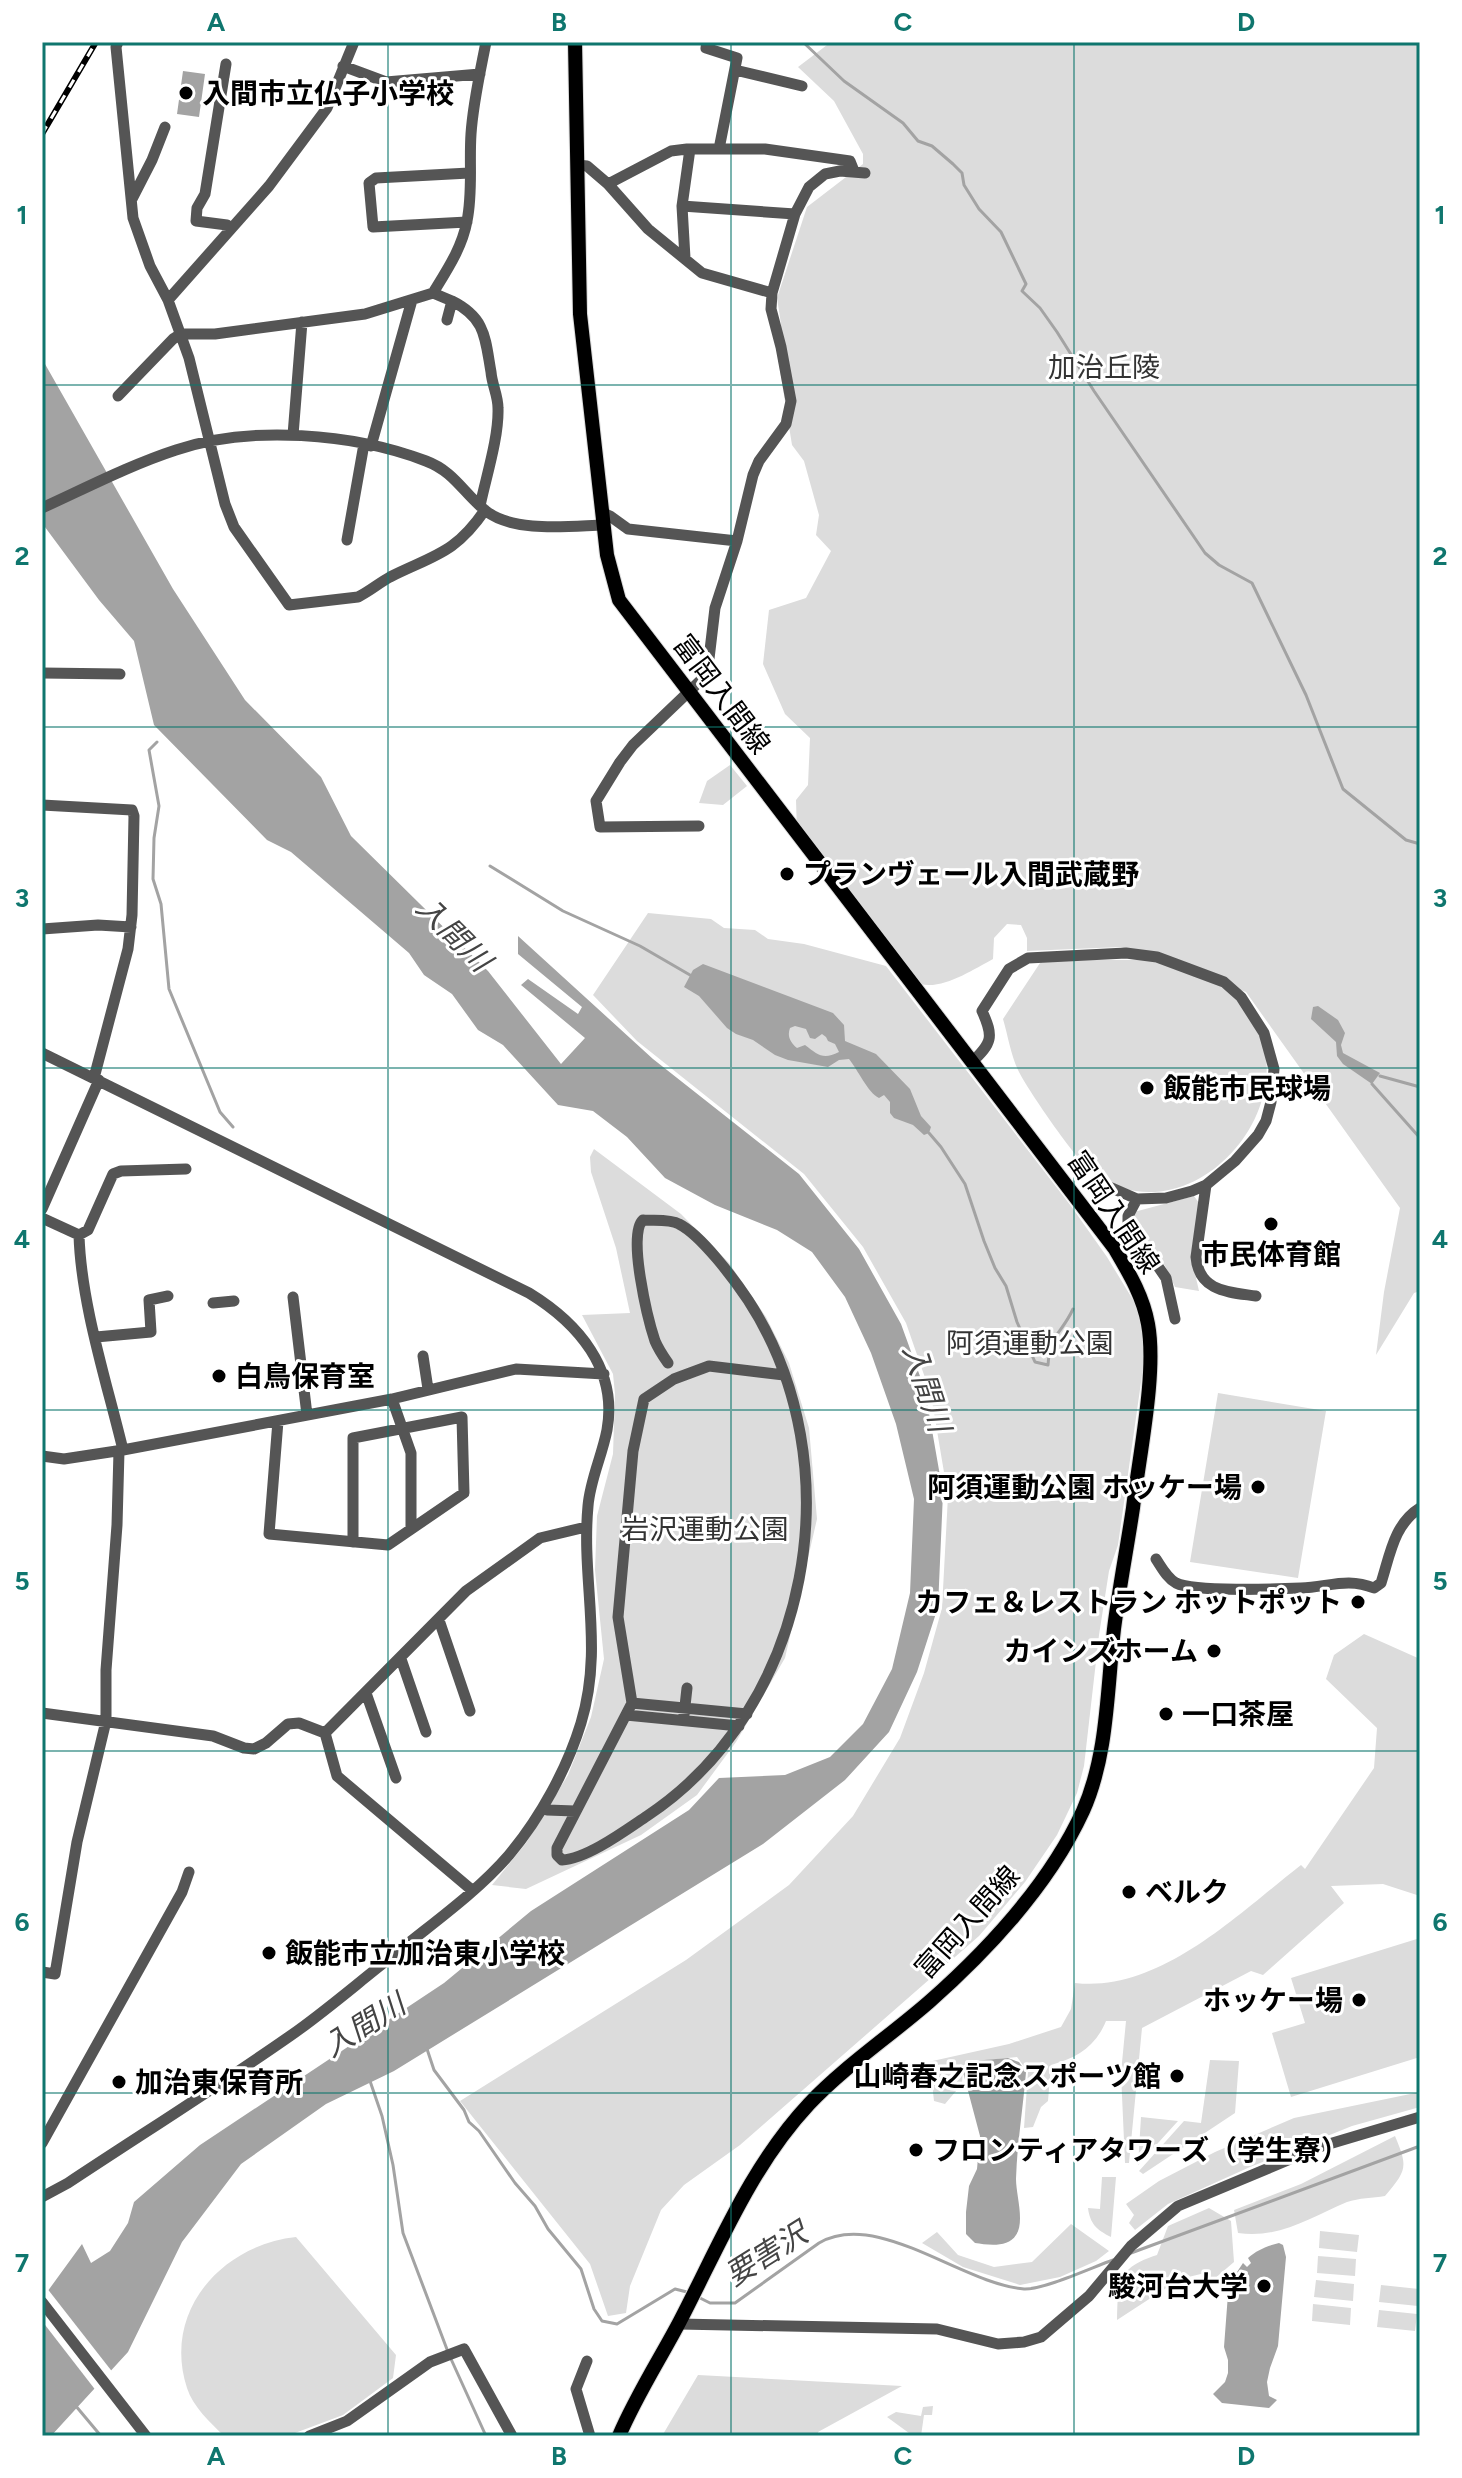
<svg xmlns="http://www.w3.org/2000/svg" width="1462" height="2478" viewBox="0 0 1462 2478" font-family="Figtree,'Noto Sans JP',sans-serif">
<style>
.green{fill:#dcdcdc}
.water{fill:#a3a3a3;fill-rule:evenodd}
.pier{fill:#fff}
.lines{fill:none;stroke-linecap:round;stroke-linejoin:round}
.stream{stroke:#a3a3a3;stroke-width:3}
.major-casing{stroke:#dbdbdb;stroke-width:16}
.minor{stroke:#555;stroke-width:11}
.major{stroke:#000;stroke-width:14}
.rail-casing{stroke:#000;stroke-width:6}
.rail{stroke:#fff;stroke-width:3;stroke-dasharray:9;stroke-linecap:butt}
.grid{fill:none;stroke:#0f766e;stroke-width:2;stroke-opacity:0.55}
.poi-dot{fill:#000;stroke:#fff;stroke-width:3}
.labels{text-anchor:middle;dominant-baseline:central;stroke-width:6;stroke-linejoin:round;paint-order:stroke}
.poi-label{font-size:28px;font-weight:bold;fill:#000;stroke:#fff;text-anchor:start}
.park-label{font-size:28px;fill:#333;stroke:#fff}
.street-label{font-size:28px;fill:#000;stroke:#fff}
.water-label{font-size:30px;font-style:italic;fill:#444;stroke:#fff}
.neatline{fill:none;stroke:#0f766e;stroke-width:3}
.grid-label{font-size:26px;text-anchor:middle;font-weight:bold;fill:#0f766e}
</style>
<rect width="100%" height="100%" fill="#fff"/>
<path class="green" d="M831 42H1420V1291L1414 1293 1376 1355 1384 1292 1400 1208 1246 992 1165 963C1188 972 1217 980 1236 998 1326 1083 1200 1245 1095 1175 1080 1166 1028 1090 1019 1072 1011 1056 1008 1036 1003 1019L1042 960H1158L1121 947 1027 951V938L1021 925 1007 924 994 938 993 959C972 970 943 990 920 984L797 832 796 800 808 785 810 738 785 714 763 664 769 610 806 598 831 551 816 535 819 515 804 461 792 445 778 358 781 324 777 298 807 207 863 164V154L834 101 798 67Z
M730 765 747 786 723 805 699 803 707 781Z
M648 913 711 919 724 928 755 930 768 939 804 944 886 966 1071 1206 1107 1257 1141 1313 1145 1354 1118 1545 1109 1571 1099 1635 1084 1766 1077 1793 1057 1835 1025 1882 979 1936 740 2145 684 2185 661 2210 630 2286 626 2313 608 2316 590 2264 460 2101 686 1960 789 1885 853 1816 900 1738 924 1673 942 1608 948 1496 931 1395 906 1323 863 1247 804 1174 637 1041 593 995Z
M594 1149 681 1214 729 1263 766 1317 789 1363 809 1428 817 1519 785 1658 736 1742 697 1795 641 1835 526 1889 492 1885 526 1843 568 1775 591 1717 604 1659 595 1570 597 1516 613 1454 615 1394 613 1374 582 1315 630 1313 616 1248 591 1172 590 1157Z
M1194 1196 1199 1203 1191 1256 1199 1291 1175 1287 1165 1266 1132 1218 1134 1212Z
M1218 1393 1326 1411 1298 1578 1190 1562Z
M1364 1634 1420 1659V1896L1383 1884 1331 1886 1344 1903 1263 1975 1251 1971 1142 2028 1129 2163H1125L1121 2073 1126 2021H1106C1096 2046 1077 2058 1051 2065L1048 2101 1041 2107 1033 2127 1024 2128 1028 2072 1017 2057 967 2062 963 2067 962 2084 945 2104 934 2101 932 2083 928 2080V2062L1009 2044 1061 2027 1071 2009 1075 1983C1160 1993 1239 1913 1301 1865L1305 1869 1374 1768 1377 1728 1326 1679 1334 1655Z
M1420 1938V2057L1291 2097 1272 2033 1305 2023 1291 1978Z
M1210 2060 1239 2061 1235 2113 1143 2174 1139 2171 1184 2121 1201 2123Z
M1420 2092V2107L1352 2126 1250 2167 1168 2204 1135 2230 1129 2223 1134 2215 1126 2204 1159 2181 1215 2152 1294 2118Z
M1141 2117 1178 2121 1138 2165Z
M1395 2136C1408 2167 1407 2170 1385 2196 1373 2198 1359 2198 1347 2202 1311 2217 1280 2239 1238 2233L1234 2210 1301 2184Z
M1102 2177H1116L1111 2237C1097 2230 1090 2224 1088 2208L1100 2209Z
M1209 2208 1231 2221 1234 2262 1213 2280 1205 2273 1180 2279 1117 2320C1118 2281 1117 2268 1157 2255L1168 2226Z
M1071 2224 1109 2251 1096 2261 1060 2277 1020 2285 963 2267 922 2243 937 2232 958 2255 994 2267 1032 2262Z
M1320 2231 1359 2235 1357 2252 1319 2248Z
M296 2237 396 2355 393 2378 343 2415 287 2436H224C210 2422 193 2407 187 2388 162 2311 222 2245 296 2237Z
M1318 2256 1356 2259 1355 2276 1317 2273Z
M1316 2280 1354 2284 1353 2301 1314 2297Z
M1381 2285 1419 2289 1418 2306 1379 2302Z
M1313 2304 1351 2308 1350 2325 1312 2321Z
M1379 2310 1417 2314 1415 2331 1377 2327Z
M698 2375 902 2386 818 2432V2436H662Z
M933 2406 932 2415H924L921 2436H913L887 2417 896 2412 921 2416 923 2407Z"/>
<path class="water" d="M183 71 205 74 199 117 177 114Z
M42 314 45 364 173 589 245 700 321 777 351 836 488 971 561 1064 585 1038 521 985 528 979 578 1014 582 1007 518 954V936L653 1059 799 1174 859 1249 901 1324 925 1390 943 1493 938 1607 917 1672 889 1732 845 1780 763 1844 394 2071 326 2104 241 2164 182 2242 128 2352 51 2436H42V2299L82 2244 91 2263 110 2251 128 2223 134 2202 200 2145 444 1983 531 1911 689 1810 719 1778 785 1775 830 1757 863 1724 892 1669 910 1593 914 1499 896 1424 871 1353 845 1297 812 1252 777 1230 715 1205 665 1178 627 1137 593 1111 558 1105 503 1045 478 1030 452 994 424 975 409 953 291 852 267 840 154 725 134 641 99 600 42 523Z
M703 964 833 1013 844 1025 845 1041 876 1054 910 1089 921 1116 931 1127 929 1133 924 1135 913 1125 894 1118 890 1113V1102L884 1095 879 1098C868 1093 858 1070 849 1059L839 1060 828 1067 788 1060 775 1055 753 1040 736 1034 727 1028 699 996 684 987 693 970ZM795 1026 806 1029 810 1038 815 1039 822 1034 826 1037 828 1041 835 1044 839 1052C823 1060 818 1055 805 1045L797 1048C790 1042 787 1036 790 1028Z
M1318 1006 1338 1020 1345 1033 1341 1045 1343 1053 1380 1073 1372 1084 1343 1064 1337 1056 1336 1042 1311 1019 1313 1007Z
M1008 2058 1019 2062 1026 2072C1023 2108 1017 2144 1016 2179 1016 2195 1025 2222 1016 2235 1008 2248 988 2245 975 2243L966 2234V2212L969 2186 977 2169 980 2136 963 2072 972 2061Z
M1279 2243 1283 2245 1286 2257 1278 2346 1270 2368 1267 2382 1269 2396 1277 2400 1269 2408 1222 2403 1213 2394 1225 2382 1228 2373V2360L1224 2347 1228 2294 1231 2281 1243 2263 1247 2267 1251 2263 1248 2258C1257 2250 1267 2246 1279 2243Z"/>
<path class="pier" d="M46 2287 114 2374 97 2392 42 2321V2292Z"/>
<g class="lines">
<path class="stream" d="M803 42 844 81 903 123 918 141 932 146 953 164 962 173 964 185 979 209 1001 232 1026 284 1022 291 1040 308 1057 332 1094 391 1205 553 1219 565 1252 583 1306 695 1343 789 1406 840 1420 844
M157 742 149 750 159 806 154 838 153 879 161 904 169 989 220 1112 233 1127
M490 866 563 911 640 946 690 975
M1380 1076 1420 1087
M1372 1084 1420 1138
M929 1133 941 1147 965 1184 984 1241 995 1268 1006 1286 1017 1322 1035 1362 1048 1365C1050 1333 1061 1335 1073 1309
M427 2049 434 2070 464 2110 469 2122 479 2131 515 2183 535 2206 548 2229 581 2269 594 2309 602 2321 617 2324 675 2289 687 2292
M370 2081 382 2116 393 2165 403 2233 448 2352
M1131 2253 1420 2146
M698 2297 710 2303H735L819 2243C877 2209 962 2284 1024 2289 1043 2290 1093 2267 1113 2260
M451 2359 486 2436
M75 2405 101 2436"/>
<g class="major-casing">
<path id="major" d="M575 42 580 314 607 555 619 600 1115 1249C1129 1273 1143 1296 1148 1324 1157 1373 1139 1456 1133 1508 1127 1548 1119 1589 1114 1629 1107 1689 1108 1755 1083 1811 1049 1885 989 1949 929 2002 890 2036 845 2066 809 2104 751 2166 719 2246 680 2321 660 2359 636 2396 619 2436"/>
</g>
<path class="minor" d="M118 42 116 47 133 218 150 266 168 300 189 358 225 504 234 527 289 605 358 597C370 591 379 583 390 577 434 555 455 554 485 510
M707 42 706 48 737 58 719 149
M226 64 205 194 197 208 196 221 227 225 231 229
M343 66 386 82 480 74
M735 70 802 86
M577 165 587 166 608 184 648 229 702 273 772 293
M608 184 671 151 687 149H765L850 161 854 171
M132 199 152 160 165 127
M682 206 795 214
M467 222 373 227 369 183 376 178 469 173
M685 258 682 206 690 149
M433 293C447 270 462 248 467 221 473 192 469 163 471 134 473 103 480 73 486 42
M168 300 269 186 327 108 354 42
M452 301C486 318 485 338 491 372 492 385 498 395 498 408 499 437 486 477 480 506
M118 396 173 339 181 334H215L365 314 433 293 452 301 447 320
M293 435 302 322
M371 446 412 300
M42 508C86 488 130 465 176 450 250 425 353 433 426 461 455 472 463 493 486 511 514 533 569 526 604 525
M603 513 610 516 628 529 737 541
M347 540 364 444
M42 673 120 674
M42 805 132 810 134 816 132 915 128 949 94 1078
M699 826 600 827 596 801 620 762 633 745 700 681 708 667 715 608 737 541 753 475 759 461 786 424 791 401 781 347 771 309 772 293 795 214 809 187 825 174 840 171 865 173
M42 929 98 925 131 927
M42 1053 529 1293C578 1323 618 1369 607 1430 602 1456 590 1480 588 1506 581 1581 604 1647 581 1723 567 1769 540 1818 509 1855 476 1893 434 1922 395 1954 360 1981 326 2011 290 2036 217 2087 142 2134 68 2183L42 2197
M972 1062C992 1043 994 1037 982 1011L1009 969 1028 958 1126 953 1157 957 1224 982 1241 997 1264 1033 1274 1069 1271 1102 1266 1121 1258 1135 1235 1161 1206 1185 1192 1191 1166 1198 1137 1199 1098 1182
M1206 1185 1196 1257C1199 1292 1229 1292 1256 1296
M1137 1199 1128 1216V1223L1166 1278 1175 1319
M42 1209 99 1080
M42 1218 79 1235 88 1230 113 1174 121 1171 186 1169
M79 1235C81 1304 107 1383 123 1450
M293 1297 307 1415
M213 1303 234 1301
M96 1337 151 1332 149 1300 168 1296
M423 1356 428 1389
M668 1363C663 1356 658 1348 655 1341 648 1320 627 1234 643 1220 654 1221 670 1219 679 1224 701 1235 734 1279 748 1300 855 1464 811 1707 647 1816 626 1830 587 1859 562 1860L557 1855V1848L632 1703 618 1617 633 1451 644 1399 674 1379 709 1366 784 1375
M392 1399 411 1453V1529
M278 1421 269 1534 388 1545 464 1493 462 1417 353 1438V1542
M42 1456 64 1459 123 1450 392 1399 516 1369 604 1374
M1156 1559C1162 1568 1167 1578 1176 1583 1194 1592 1277 1589 1301 1588 1328 1587 1348 1577 1374 1588L1381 1583C1390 1555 1394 1524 1420 1508
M439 1620 470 1711
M401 1659 426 1732
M366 1693 396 1778
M632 1703 747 1714
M42 1713 213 1736 244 1748 254 1749 266 1743 288 1724 299 1723 325 1733 337 1776 473 1891
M626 1715 739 1726
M684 1715 687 1688
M325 1733 466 1591 540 1538 586 1527
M547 1810 575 1811
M42 1972 55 1974 77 1842 106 1721V1670L117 1525 119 1451
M42 2143 182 1892 189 1872
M42 2302 146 2436
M679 2324 937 2329 998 2344 1024 2342 1041 2337 1089 2296 1131 2246 1178 2206 1319 2147 1420 2117
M587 2361 576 2389 590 2436
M309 2436 347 2421 430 2362 464 2349 512 2436"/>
<use href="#major" class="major"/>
<g class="rail-casing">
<path id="rail" d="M42 134 96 42"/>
</g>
<use href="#rail" class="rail"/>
</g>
<path class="grid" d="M388 42V2436M731 42V2436M1074 42V2436M42 385H1420M42 727H1420M42 1068H1420M42 1410H1420M42 1751H1420M42 2093H1420"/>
<g class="poi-dot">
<circle cx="186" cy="93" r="8"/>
<circle cx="787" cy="874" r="8"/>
<circle cx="1147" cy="1088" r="8"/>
<circle cx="1271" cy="1224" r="8"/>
<circle cx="219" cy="1376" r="8"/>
<circle cx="1258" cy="1487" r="8"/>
<circle cx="1358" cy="1602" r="8"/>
<circle cx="1214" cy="1651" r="8"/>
<circle cx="1166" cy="1714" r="8"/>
<circle cx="1129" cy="1892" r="8"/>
<circle cx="269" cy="1953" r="8"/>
<circle cx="1359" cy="2000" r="8"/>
<circle cx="1177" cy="2076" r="8"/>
<circle cx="119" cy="2082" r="8"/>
<circle cx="916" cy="2150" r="8"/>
<circle cx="1264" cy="2286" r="8"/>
</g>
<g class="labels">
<g class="poi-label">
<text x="202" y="93">入間市立仏子小学校</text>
<text x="803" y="874">プランヴェール入間武蔵野</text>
<text x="1163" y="1088">飯能市民球場</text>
<text x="1271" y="1254" text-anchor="middle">市民体育館</text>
<text x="235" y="1376">白鳥保育室</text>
<text x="1242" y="1487" text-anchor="end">阿須運動公園 ホッケー場</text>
<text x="1342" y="1602" text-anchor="end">カフェ＆レストラン ホットポット</text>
<text x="1198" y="1651" text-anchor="end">カインズホーム</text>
<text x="1182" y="1714">一口茶屋</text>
<text x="1145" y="1892">ベルク</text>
<text x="285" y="1953">飯能市立加治東小学校</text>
<text x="1343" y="2000" text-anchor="end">ホッケー場</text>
<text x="1161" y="2076" text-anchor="end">山崎春之記念スポーツ館</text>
<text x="135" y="2082">加治東保育所</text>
<text x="932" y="2150">フロンティアタワーズ（学生寮）</text>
<text x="1248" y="2286" text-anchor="end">駿河台大学</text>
</g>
<g class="park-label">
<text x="1104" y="367">加治丘陵</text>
<text x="1030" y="1343">阿須運動公園</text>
<text x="705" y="1529">岩沢運動公園</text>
</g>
<g class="street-label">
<text transform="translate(722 694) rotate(53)">富岡入間線</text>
<text transform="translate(1114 1212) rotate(56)">富岡入間線</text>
<text transform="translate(967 1922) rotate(-48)">富岡入間線</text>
</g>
<g class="water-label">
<text transform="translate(454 934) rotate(45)">入間川</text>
<text transform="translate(927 1388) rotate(72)">入間川</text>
<text transform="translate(364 2025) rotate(-32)">入間川</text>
<text transform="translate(766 2254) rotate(-32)">要害沢</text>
</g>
</g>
<rect width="1462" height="2478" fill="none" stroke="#ffffff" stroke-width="88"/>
<rect x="44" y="44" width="1374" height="2390" class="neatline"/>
<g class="grid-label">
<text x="216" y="31">A</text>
<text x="559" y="31">B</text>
<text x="903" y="31">C</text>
<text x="1246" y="31">D</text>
<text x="22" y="224">1</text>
<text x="1440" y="224">1</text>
<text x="22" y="565">2</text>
<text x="1440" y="565">2</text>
<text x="22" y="907">3</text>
<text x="1440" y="907">3</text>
<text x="22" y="1248">4</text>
<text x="1440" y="1248">4</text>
<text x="22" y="1590">5</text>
<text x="1440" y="1590">5</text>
<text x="22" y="1931">6</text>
<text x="1440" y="1931">6</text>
<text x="22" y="2272">7</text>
<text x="1440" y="2272">7</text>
<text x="216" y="2465">A</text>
<text x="559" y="2465">B</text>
<text x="903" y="2465">C</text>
<text x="1246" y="2465">D</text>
</g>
</svg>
